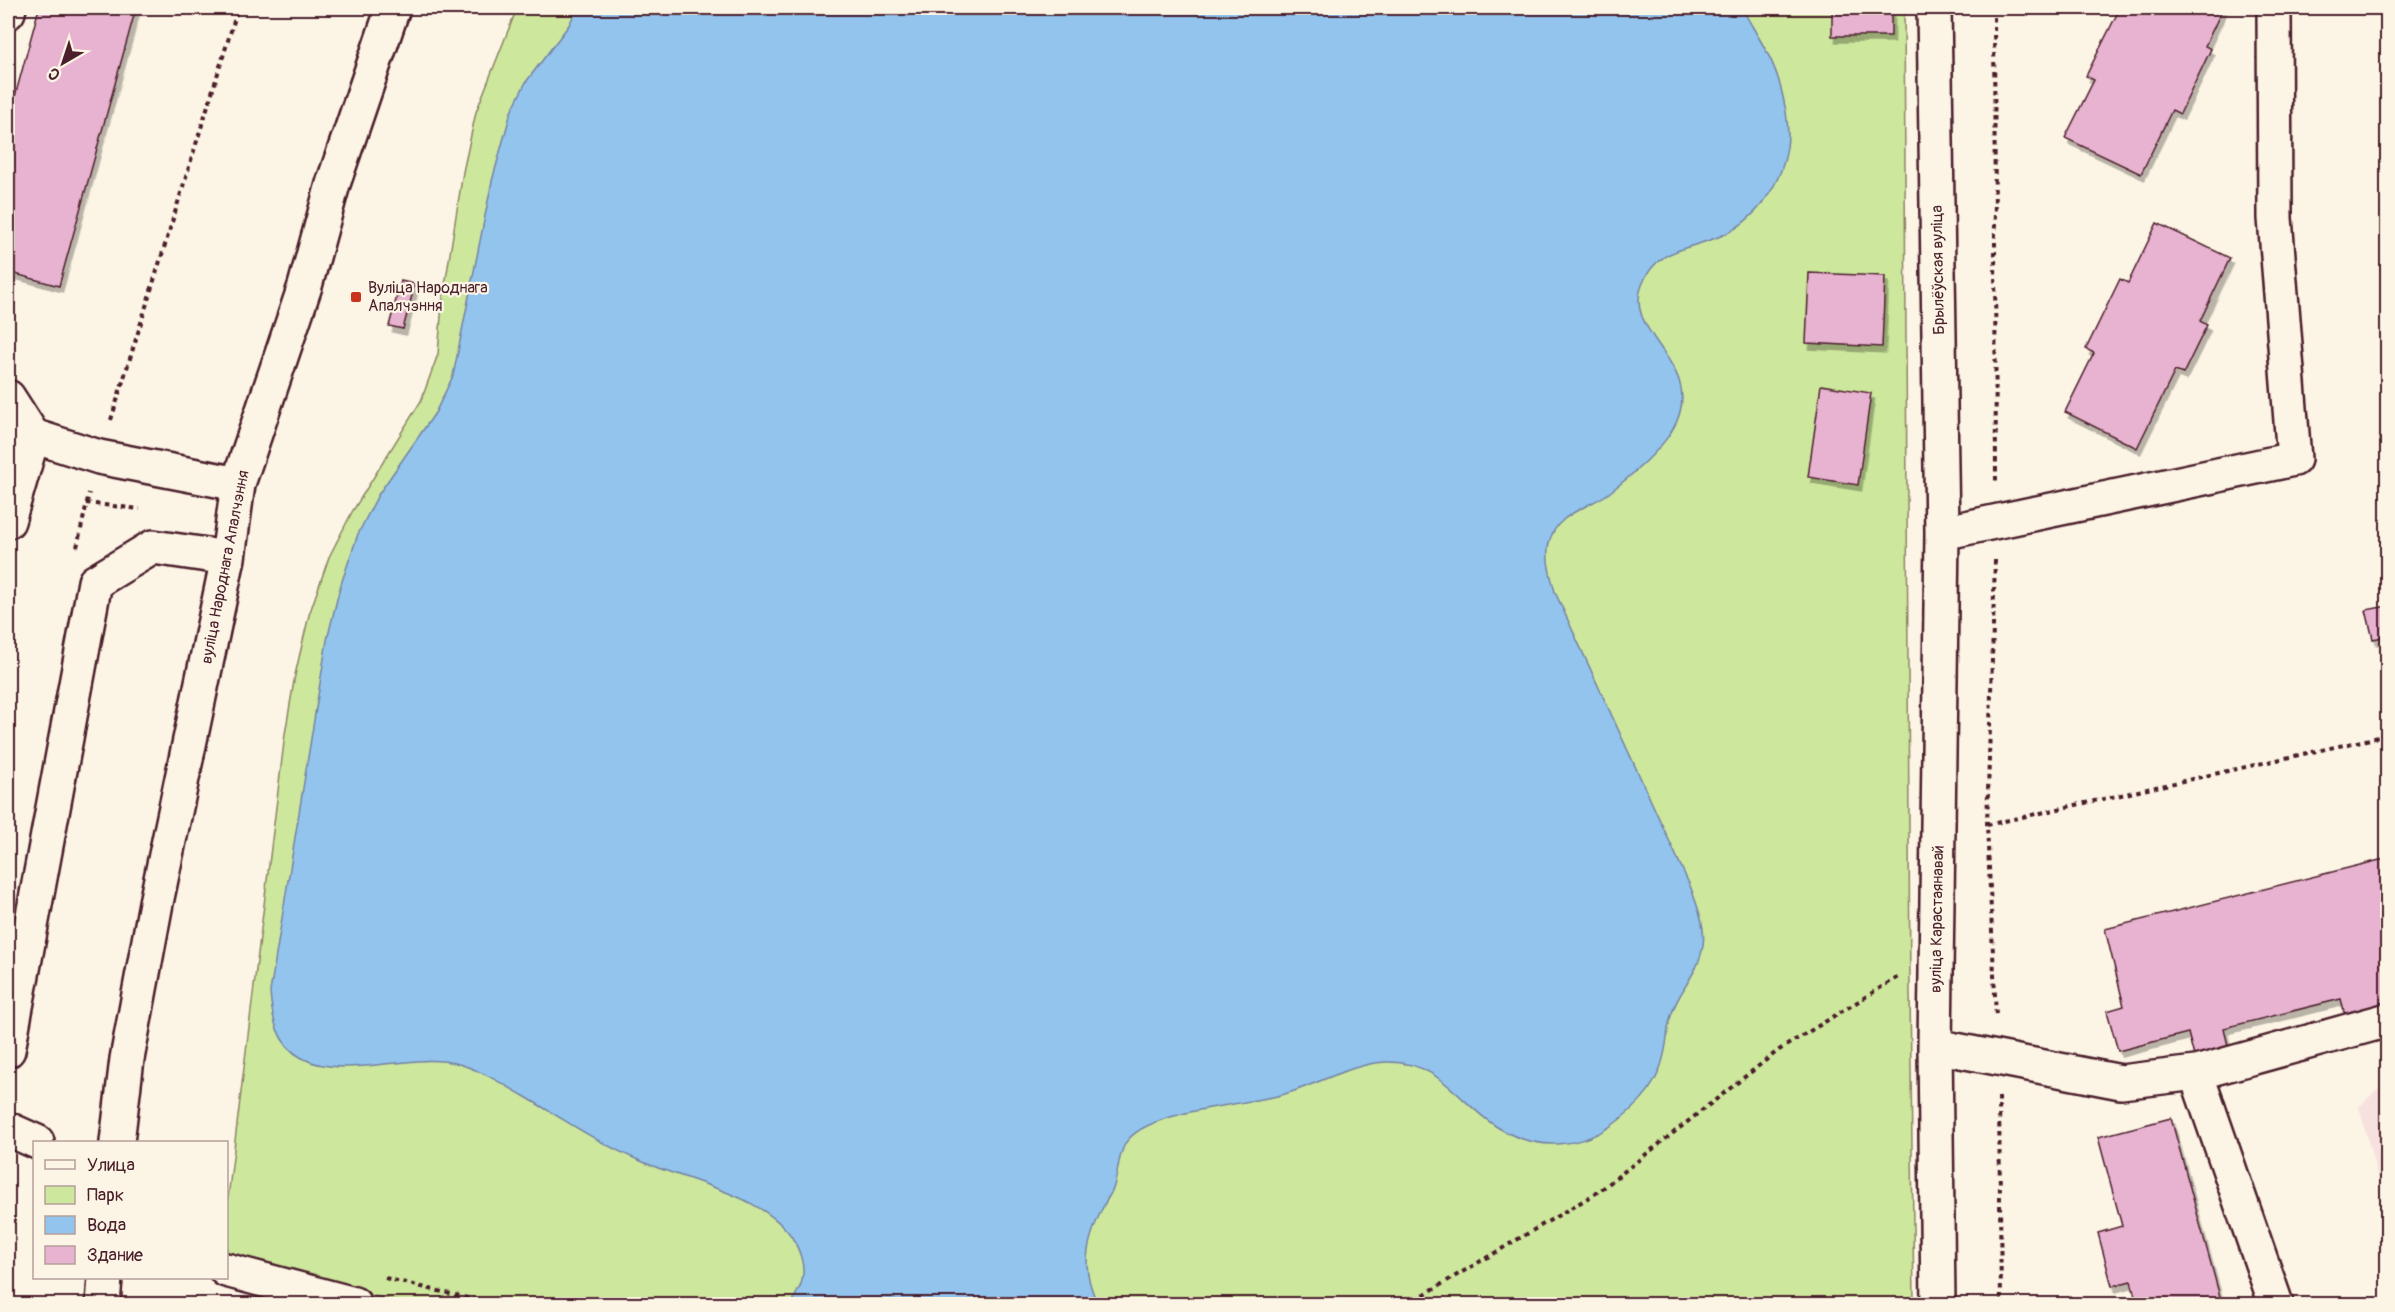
<svg xmlns="http://www.w3.org/2000/svg" width="2395" height="1312" viewBox="0 0 2395 1312" font-family="Pangolin,sans-serif">
<style>
.built{fill:#f6e1df}
.green{fill:#cde79d;stroke:#8c8364;stroke-width:1.5}
.water{fill:#92c4ee;stroke:#7582a0;stroke-width:1.5}
.building{fill:#e7b3d0;stroke:#4a1f2b;stroke-width:1.5;filter:url(#shadow)}
.lines{fill:none;stroke-linecap:round;stroke-linejoin:round}
.minor-casing{stroke:#4a1f2b;stroke-width:38}
.path{stroke:#4a1f2b;stroke-width:4;stroke-dasharray:4.5 4.5;stroke-linecap:butt}
.minor{stroke:#fcf5e5;stroke-width:33}
.poi-dot{fill:#c8321e;stroke:#fcf5e5;stroke-width:2}
.labels{text-anchor:middle;dominant-baseline:central;stroke-width:4.5;stroke-linejoin:round;paint-order:stroke}
.street-label{font-size:16px;fill:#4a1f2b;stroke:#fcf5e5}
.poi-label{font-size:16px;fill:#4a1f2b;stroke:#fcf5e5;text-anchor:start}
</style>
<defs>
<filter id="shadow"><feDropShadow dx="3.5" dy="6" stdDeviation="0" flood-color="#0004"/></filter>
</defs>
<rect width="100%" height="100%" fill="#fcf5e5"/>
<filter id="ink" filterUnits="userSpaceOnUse"><feTurbulence type="fractalNoise" baseFrequency=".0167" numOctaves="2"/><feDisplacementMap in="SourceGraphic" scale="12" xChannelSelector="R" yChannelSelector="G"/><feConvolveMatrix kernelMatrix="1 2 1 2 8 2 1 2 1" color-interpolation-filters="sRGB"/></filter>
<g filter="url(#ink)">
<path class="built" d="M2387 1080V1213L2359 1107Z"/>
<path class="green" d="M517 8H1904L1910 992 1914 1304H408L227 1262V1206L285 734 295 675 309 615 329 557 352 512 421 401 438 354 442 304 463 172 476 112Z"/>
<path class="water" d="M577 8H1742C1755 33 1773 57 1780 85 1785 103 1790 128 1787 147 1782 184 1756 220 1723 235 1691 250 1657 246 1642 285 1622 335 1706 363 1675 425 1664 448 1629 478 1609 493 1587 509 1556 513 1549 543 1545 559 1551 576 1555 592L1691 888C1697 906 1706 926 1703 945 1699 976 1672 996 1668 1029 1664 1072 1653 1093 1619 1120 1583 1149 1537 1152 1497 1127 1459 1103 1440 1061 1387 1062 1356 1062 1316 1085 1285 1094 1249 1105 1145 1109 1125 1144 1118 1157 1118 1172 1114 1186 1112 1193 1106 1200 1103 1207 1086 1242 1080 1269 1098 1304H793C793 1297 799 1291 801 1284 807 1267 799 1247 789 1233 758 1194 687 1181 643 1162 601 1145 563 1119 524 1096 503 1084 482 1071 459 1064 411 1051 345 1081 302 1058 277 1045 272 1018 270 992L327 640 340 587 358 534 378 495 435 413 453 376 492 181 511 112 526 82 569 25Z"/>
<path class="building" d="M39 8H136L59 286 8 272V122Z
M1832 8H1891V36H1832Z
M2120 8H2223L2205 46 2211 49 2180 114 2172 110 2141 174 2065 138 2094 80 2086 76Z
M2157 223 2230 258 2200 321 2207 325 2183 374 2175 371 2137 448 2065 412 2094 353 2086 349 2120 279 2128 283Z
M1809 273 1885 276 1882 347 1806 343Z
M401 281 415 284 403 329 389 326Z
M1821 385 1871 393 1858 485 1808 477Z
M2388 606V636L2373 639 2366 610Z
M2388 858V1012L2347 1022 2341 999 2224 1028 2230 1055 2196 1064 2188 1033 2118 1051 2107 1011 2124 1006 2105 929Z
M2171 1118 2222 1304H2137L2131 1281 2112 1286 2098 1233 2122 1226 2098 1137Z"/>
<g class="lines">
<g class="minor-casing">
<path id="minor" d="M1934 8 1942 533 1935 1046 1938 1304
M8 12 9 8
M8 397 33 436 99 457 238 484
M8 521 33 436 12 430
M1942 533 2294 459 2275 218 2274 8
M1935 1046 2121 1082 2196 1073 2388 1020
M8 1050 95 582 153 547 228 558
M2196 1073 2276 1304
M8 1129 37 1142
M117 1142 127 1059 156 903 228 558 238 484 305 286 333 184 393 8
M226 1270 354 1304
M103 1304 105 1278"/>
</g>
<path class="path" d="M1994 8 1996 484
M111 420 238 8
M86 503 140 509
M77 547 89 493
M1995 560 1987 825 1996 1017
M1987 825 2388 735
M1999 1097 2001 1304
M385 1278 492 1304
M1408 1304 1598 1192 1779 1050 1898 977"/>
<use href="#minor" class="minor"/>
</g>
</g>
<rect class="poi-dot" x="350" y="291" width="12" height="12" rx="3"/>
<g class="labels">
<g class="street-label">
<text transform="translate(1938 270) rotate(-91)">Брылёўская вуліца</text>
<text transform="translate(225 567) rotate(-79)">вуліца Народнага Апалчэння</text>
<text transform="translate(1937 919) rotate(-89)">вуліца Карастаянавай</text>
</g>
<g class="poi-label">
<text x="368" y="288">Вуліца Народнага<tspan x="368" dy="18">Апалчэння</tspan></text>
</g>
</g>
<rect width="2395" height="1312" fill="none" stroke="#fcf5e5" stroke-width="30"/>
<rect x="15" y="15" width="2365" height="1282" fill="none" stroke="#4a1f2b" stroke-width="2" filter="url(#ink)"/>
<rect x="33" y="1141" width="195" height="138" fill="#fcf5e5" stroke="#b59f9b" stroke-width="1.5"/>
<rect x="45" y="1160" width="30" height="9" fill="#fcf5e5" stroke="#b59f9b" stroke-width="1.5"/>
<text x="87" y="1171" font-size="18" fill="#4a1f2b">Улица</text>
<rect x="45" y="1186" width="30" height="18" fill="#cde79d" stroke="#b59f9b" stroke-width="1.5"/>
<text x="87" y="1201" font-size="18" fill="#4a1f2b">Парк</text>
<rect x="45" y="1216" width="30" height="18" fill="#92c4ee" stroke="#b59f9b" stroke-width="1.5"/>
<text x="87" y="1231" font-size="18" fill="#4a1f2b">Вода</text>
<rect x="45" y="1246" width="30" height="18" fill="#e7b3d0" stroke="#b59f9b" stroke-width="1.5"/>
<text x="87" y="1261" font-size="18" fill="#4a1f2b">Здание</text>
<g transform="translate(63 63) rotate(219)" stroke="#fcf5e5" stroke-width="4.5" paint-order="stroke">
<path d="M0-4.5L10 22L0 15L-10 22Z" fill="#4a1f2b"/>
<text y="-9" font-size="16" font-weight="bold" text-anchor="middle" fill="#4a1f2b">С</text>
</g>
</svg>
